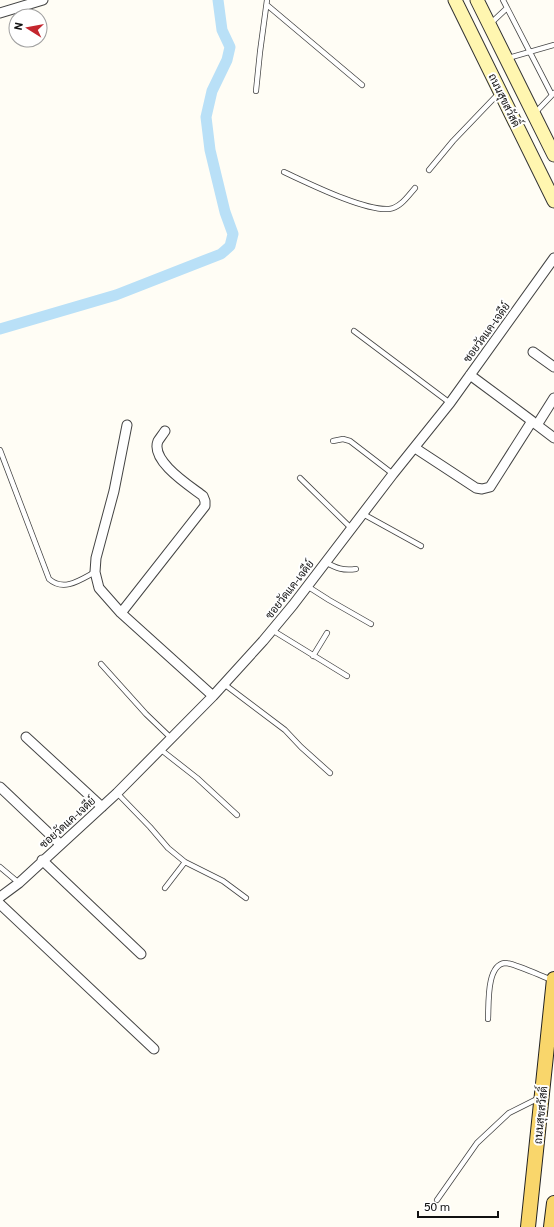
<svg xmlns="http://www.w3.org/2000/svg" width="554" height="1227" viewBox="0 0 554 1227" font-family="Georgia,Sarabun,serif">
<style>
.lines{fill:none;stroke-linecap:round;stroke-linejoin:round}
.canal{stroke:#b9e0f7;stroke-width:11}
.service-casing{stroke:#444;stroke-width:6}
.minor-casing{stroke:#444;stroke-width:11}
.secondary-casing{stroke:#333;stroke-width:15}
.primary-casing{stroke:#222;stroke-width:16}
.service{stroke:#fff;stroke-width:4.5}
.minor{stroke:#fff;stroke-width:9}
.secondary{stroke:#fff6b0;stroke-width:13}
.primary{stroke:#f9d66b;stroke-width:14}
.labels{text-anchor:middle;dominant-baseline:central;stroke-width:4;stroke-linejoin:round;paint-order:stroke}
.street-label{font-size:11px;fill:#111;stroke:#fff}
</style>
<rect width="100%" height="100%" fill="#fffdf5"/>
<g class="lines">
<path class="canal" d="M0 329 116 295 221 254 230 246 233 234 225 212 210 150 206 117 212 91 227 60 230 47 222 30 218 0"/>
<g class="service-casing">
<path id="service" d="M503 0 552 95
M267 5 362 85
M490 24 507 8
M508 58 554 45
M256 91 260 52 267 0
M535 113 554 93
M429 170 453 141 499 93
M284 172C308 183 364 211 389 209 400 208 408 196 415 188
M354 331 450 403
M333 441 343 439 350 441 393 474
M0 450 49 579C64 592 80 580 95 572
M300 478 352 529
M363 514 421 546
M325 562C336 568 343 571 356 569
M307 586 329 600 371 624
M272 630 347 676
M313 656 327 633
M101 664 146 714 171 738
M224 684 285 730 301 747 330 773
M160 749 197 778 237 815
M117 793 150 827 168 848 185 862 223 881 246 898
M0 867 19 883
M165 888 185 862
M488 1019C489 1005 486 965 505 963 514 963 541 976 552 980
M437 1200 477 1143 509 1113 539 1098"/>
</g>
<g class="minor-casing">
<path id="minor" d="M0 13 43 0
M533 352 554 367
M533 422 554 438
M127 425 114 491 96 558 95 572 99 588 121 613 213 696
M537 425 554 398
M415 448 476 488 482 489 490 487 532 421 470 375
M121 613 205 506V501L203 496C190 486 150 461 158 441 160 438 163 434 165 431
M26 737 102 807
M0 787 60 844
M42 860 141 954
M0 897 19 883 117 793 213 696 263 641 293 605 393 474 450 403 554 258
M0 904 154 1049"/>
</g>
<g class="secondary-casing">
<path id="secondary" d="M455 0 554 201
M477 0 554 155"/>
</g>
<g class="primary-casing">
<path id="primary" d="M528 1227 554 979
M551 1227 554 1203"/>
</g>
<use href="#service" class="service"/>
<use href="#minor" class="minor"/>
<use href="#secondary" class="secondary"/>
<use href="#primary" class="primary"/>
</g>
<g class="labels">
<g class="street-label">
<text transform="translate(505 100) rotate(64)">ถนนสุขสวัสดิ์</text>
<text transform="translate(486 332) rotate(-54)">ซอยวัดแค-เจดีย์</text>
<text transform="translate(289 589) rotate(-52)">ซอยวัดแค-เจดีย์</text>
<text transform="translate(67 822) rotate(-42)">ซอยวัดแค-เจดีย์</text>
<text transform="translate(540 1115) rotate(-84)">ถนนสุขสวัสดิ์</text>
</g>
</g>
<g transform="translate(28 28) rotate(281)"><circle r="19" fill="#ffffff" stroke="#a0a0a0"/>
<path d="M0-3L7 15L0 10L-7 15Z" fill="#c4262e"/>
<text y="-6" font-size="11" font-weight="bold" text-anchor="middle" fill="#111111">N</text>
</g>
<path d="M418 1211v6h80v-6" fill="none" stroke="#111111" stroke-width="2"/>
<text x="424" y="1211" font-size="12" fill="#111111" stroke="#ffffff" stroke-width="3" paint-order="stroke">50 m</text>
</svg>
